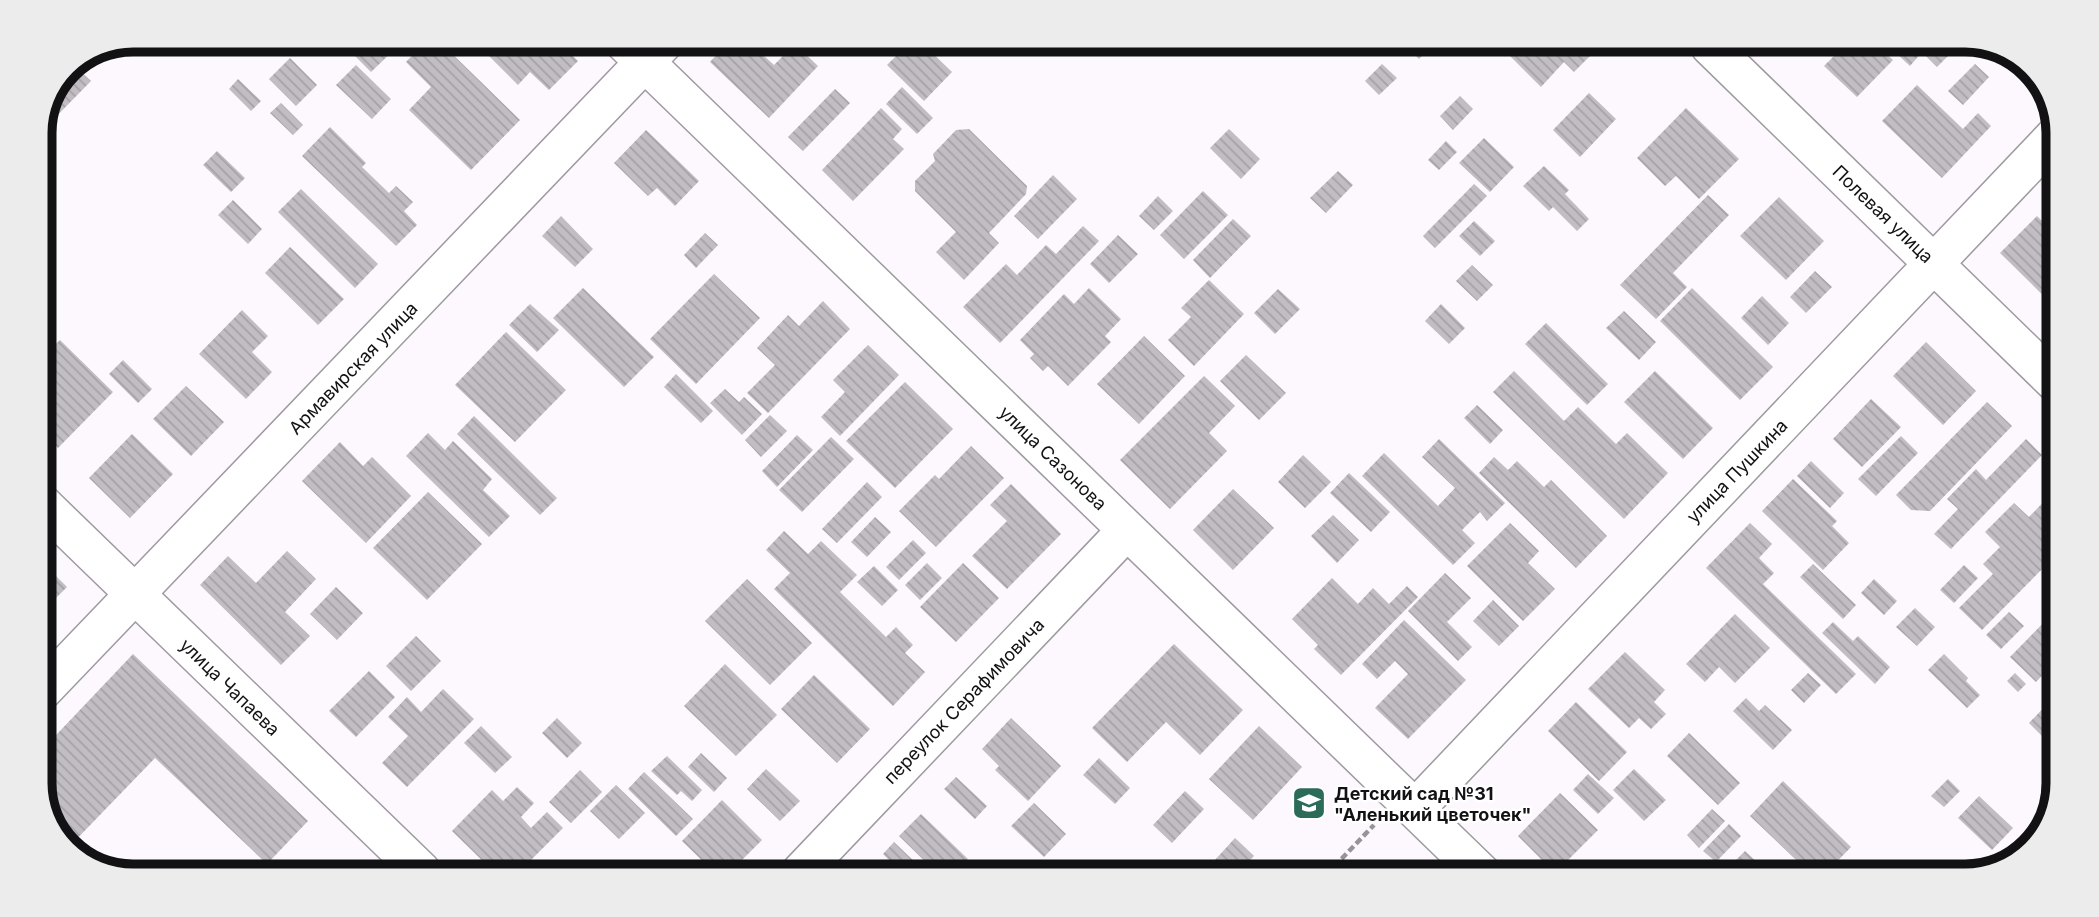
<svg xmlns="http://www.w3.org/2000/svg" width="2099" height="917" viewBox="0 0 2099 917" font-family="Inter,sans-serif">
<style>
.building{fill:url(#building-back-hatch)}
.lines{fill:none;stroke-linecap:round;stroke-linejoin:round}
.minor-casing{stroke:#9e9aa0;stroke-width:41}
.path{stroke:#979499;stroke-width:4.5;stroke-dasharray:7 3.5;stroke-linecap:butt}
.minor{stroke:#fff;stroke-width:38}
.labels{text-anchor:middle;dominant-baseline:central;stroke-width:5;stroke-linejoin:round;paint-order:stroke}
.street-label{font-size:18px;fill:#121113;stroke:#fff}
.poi-label{font-size:18px;font-weight:bold;fill:#121113;stroke:#fff;text-anchor:start}
.rim{fill:none;stroke:#121113;stroke-width:9}
</style>
<defs>
<pattern id="building-back-hatch" width="6" height="6" patternUnits="userSpaceOnUse" patternTransform="scale(1.75)"><rect width="6" height="6" fill="#c1bdc3"/><path d="M-1 5l2 2M0 0l6 6M5-1l2 2" fill="none" stroke="#a5a1a7"/></pattern>
</defs>
<rect width="100%" height="100%" fill="#fcf8fe"/>
<path class="building" d="M132 41 121 52 116 48Z
M340 41H389L396 48 371 72Z
M426 41H439L520 120 471 170 409 110 431 87 406 62Z
M497 42H559L578 61 549 90 530 72 518 85 486 53Z
M728 42 750 43 774 65 795 44 818 66 769 118 710 62Z
M909 43H922L952 72 924 101 887 65Z
M1376 45H1394L1385 54Z
M1405 45H1432L1419 59Z
M1480 45H1501L1491 56Z
M1513 45H1536L1600 46 1574 72 1564 62 1541 87 1506 52Z
M1843 47H1879L1893 60 1857 97 1824 66Z
M1902 47H1957L1937 67 1922 52 1910 66 1896 53Z
M290 58 317 85 296 106 269 79Z
M1382 64 1397 78 1379 95 1365 81Z
M1975 64 1989 77 1963 105 1948 91Z
M74 65 91 81 40 133 68 67Z
M356 65 391 99 372 119 336 85Z
M238 79 261 101 251 111 229 89Z
M1917 85 1963 129 1978 113 1991 126 1942 178 1882 121Z
M902 87 933 118 917 134 886 104Z
M835 89 850 103 803 151 788 137Z
M1589 93 1616 119 1580 157 1553 130Z
M1460 96 1473 109 1453 130 1440 116Z
M281 103 303 125 293 135 270 113Z
M881 108 902 129 893 139 904 149 853 201 822 170Z
M1686 108 1739 159 1699 199 1676 176 1665 186 1637 158Z
M330 127 366 163 362 167 389 193 396 186 413 202 404 211 417 225 396 246 302 156Z
M969 129 1027 186 1026 194 989 233 999 243 964 280 936 252 956 232 915 191V181L935 161 933 154 956 130Z
M1229 129 1260 159 1241 179 1210 148Z
M646 130 699 181 675 206 657 188 648 196 614 163Z
M1484 138 1514 167 1490 192 1459 163Z
M1446 141 1457 152 1439 170 1428 160Z
M217 151 245 178 231 192 203 165Z
M1544 166 1569 190 1565 194 1589 219 1577 231 1553 207 1549 211 1523 186Z
M1338 171 1353 185 1326 213 1310 198Z
M1053 175 1077 199 1038 239 1014 216Z
M1474 184 1487 196 1435 248 1423 236Z
M301 189 378 264 355 288 278 212Z
M1203 191 1228 215 1184 259 1160 235Z
M1708 195 1729 215 1673 273 1687 287 1656 319 1620 285Z
M1158 196 1173 211 1154 230 1139 216Z
M1779 197 1824 241 1786 280 1740 236Z
M233 200 262 229 248 244 218 215Z
M40 205 54 218 44 228 40 224Z
M561 216 593 249 575 267 542 236Z
M2037 216 2057 236V302L2054 306 2000 253Z
M1233 219 1251 236 1210 278 1193 260Z
M1474 221 1495 241 1480 256 1459 236Z
M1083 226 1099 241 1000 343 963 307 1006 264 1017 275 1046 245 1056 254Z
M705 233 718 245 696 268 684 255Z
M1118 235 1138 254 1109 283 1090 264Z
M290 247 344 299 318 325 265 273Z
M1472 265 1493 285 1477 301 1456 281Z
M1815 271 1832 287 1806 313 1790 297Z
M714 274 760 318 696 384 650 339Z
M1209 280 1244 314 1194 366 1168 340 1191 317 1181 308Z
M40 287 50 297 40 307Z
M583 288 654 357 624 387 553 318Z
M1089 288 1121 319 1105 336 1111 342 1068 386 1048 366 1043 371 1030 358 1034 354 1020 340 1064 294 1074 304Z
M1692 288 1773 367 1740 400 1660 321Z
M1278 289 1300 309 1275 334 1254 313Z
M1762 296 1789 323 1768 345 1741 318Z
M823 301 850 329 768 413 747 393 775 365 757 348 788 315 799 326Z
M530 304 559 330 537 352 509 325Z
M1441 304 1465 328 1449 344 1425 321Z
M242 310 268 336 252 352 272 372 246 399 199 354Z
M1624 311 1656 342 1639 360 1606 328Z
M1546 323 1608 384 1587 405 1525 344Z
M506 332 566 390 515 442 455 385Z
M1144 336 1185 376 1139 424 1097 384Z
M60 340 113 392 58 448 40 430V359Z
M1926 342 1976 391 1943 425 1893 376Z
M868 345 899 375 840 436 821 417 845 392 833 380Z
M1246 355 1286 393 1259 420 1220 381Z
M123 360 152 389 138 403 109 374Z
M1514 371 1564 421 1578 407 1616 444 1627 433 1668 473 1624 519 1493 392Z
M1655 371 1713 428 1683 459 1624 402Z
M676 374 713 411 701 423 664 387Z
M1204 376 1235 406 1209 433 1227 451 1170 509 1120 460Z
M905 382 953 429 895 488 846 441Z
M186 386 224 422 191 456 153 419Z
M725 389 739 402 744 397 762 414 742 435 710 403Z
M1871 399 1901 427 1862 467 1833 439Z
M1987 402 2012 426 1930 511 1911 510 1896 495Z
M1477 405 1503 430 1490 444 1464 418Z
M770 415 787 431 761 457 745 440Z
M474 416 557 498 540 515 457 434Z
M428 433 445 450 453 441 492 479 483 490 510 516 489 537 406 456Z
M132 434 173 474 130 518 89 478Z
M797 435 813 450 777 487 762 471Z
M1901 436 1918 453 1876 496 1858 479Z
M831 437 854 459 802 512 779 490Z
M1439 439 1505 503 1487 521 1480 512 1462 530 1475 543 1453 565 1362 476 1384 453 1438 506 1455 488 1422 457Z
M2026 439 2042 455 1951 549 1934 534 1958 509 1947 499 1976 469 1986 480Z
M340 442 363 466 372 457 411 496 366 543 302 481Z
M971 446 1004 478 936 547 899 511 935 475 939 479Z
M1303 455 1331 482 1305 508 1278 482Z
M1494 457 1508 470 1517 461 1544 487 1551 480 1607 536 1576 568 1479 473Z
M1811 461 1844 493 1830 508 1797 476Z
M1349 473 1390 512 1371 532 1330 493Z
M1793 479 1837 521 1832 526 1849 543 1823 570 1762 511Z
M867 482 882 497 837 543 822 529Z
M1011 484 1061 534 1007 589 972 556 1007 521 990 505Z
M1233 489 1274 528 1233 570 1193 530Z
M2055 490 2054 557 1982 630 1959 608 1993 574 1983 564 2000 547 1985 532 2014 503 2029 517Z
M428 492 482 544 427 600 373 548Z
M1333 515 1359 540 1337 563 1311 536Z
M875 517 891 532 867 557 851 542Z
M1510 523 1539 551 1528 563 1555 589 1523 621 1467 566Z
M1750 523 1772 544 1759 558 1774 573 1763 584 1856 674 1836 694 1706 568Z
M784 531 808 554 821 541 857 575 840 592 886 637 896 627 913 645 905 653 925 672 893 706 774 589 790 573 766 550Z
M913 540 926 553 899 580 886 567Z
M287 551 316 579 285 612 310 636 281 665 200 585 228 556 256 583Z
M40 560 67 587 40 614Z
M927 563 942 578 920 600 905 585Z
M963 563 999 598 956 642 920 607Z
M2054 563V584L2044 574Z
M1813 564 1856 605 1843 619 1800 577Z
M1964 565 1978 578 1954 603 1940 590Z
M874 566 898 590 882 606 857 582Z
M1445 573 1471 598 1447 622 1472 647 1458 661 1408 611Z
M1332 578 1358 604 1373 588 1389 604 1407 586 1418 597 1341 675 1314 649 1318 645 1292 619Z
M747 579 812 643 770 685 705 621Z
M1874 579 1897 601 1884 615 1861 593Z
M336 587 363 613 337 640 310 614Z
M1493 600 1519 626 1499 646 1473 621Z
M1915 608 1935 627 1917 646 1896 627Z
M2009 612 2024 626 2001 649 1986 635Z
M2054 612 2053 664 2036 682 2010 657Z
M1735 614 1770 648 1735 683 1719 667 1705 682 1686 664Z
M1404 620 1466 680 1408 739 1375 708 1408 674 1395 661 1377 679 1362 664Z
M1833 622 1853 641 1858 636 1890 667 1875 684 1822 633Z
M416 636 441 661 411 691 386 666Z
M1174 644 1243 710 1200 755 1166 722 1127 762 1092 728Z
M1625 652 1665 690 1654 702 1666 714 1651 729 1639 718 1629 728 1588 689Z
M133 654 308 821 267 864 155 758 69 847 59 840 40 790V752Z
M1944 654 1968 678 1966 681 1980 695 1967 708 1928 670Z
M725 664 777 715 736 756 684 706Z
M369 671 395 697 356 737 329 711Z
M1808 673 1821 685 1804 703 1791 690Z
M2015 673 2026 684 2018 692 2007 681Z
M814 675 870 729 837 763 781 709Z
M443 689 474 719 407 787 382 763 408 736 388 717 407 697 421 712Z
M1746 698 1759 711 1765 705 1792 730 1773 750 1733 711Z
M2053 698V735L2047 741 2029 723Z
M1576 702 1627 752 1599 781 1548 731Z
M557 718 582 743 567 758 542 733Z
M1011 718 1061 766 1028 801 995 770 999 766 982 749Z
M481 726 512 757 495 773 464 743Z
M1259 726 1302 767 1253 820 1209 779Z
M1689 733 1740 783 1718 805 1667 756Z
M701 753 727 778 714 792 688 767Z
M667 756 702 790 692 801 681 791 677 795 651 771Z
M1099 758 1130 788 1115 804 1083 775Z
M766 769 800 801 780 821 747 789Z
M1634 769 1666 800 1644 821 1613 790Z
M580 770 602 792 571 823 549 802Z
M644 772 693 819 676 836 628 789Z
M1588 774 1614 798 1598 814 1573 790Z
M956 777 987 806 975 819 944 789Z
M1948 779 1960 791 1944 807 1931 796Z
M1783 781 1851 847 1823 876H1813L1750 816Z
M616 785 645 813 619 839 590 811Z
M517 787 534 803 521 817 531 828 547 812 563 828 520 871H493L452 831 492 790 503 801Z
M1185 791 1204 809 1172 843 1153 825Z
M1560 793 1598 830 1555 873 1518 836Z
M1979 796 2013 828 1992 850 1958 818Z
M722 800 762 840 730 872H714L682 841Z
M1034 803 1066 834 1044 857 1011 826Z
M1712 809 1725 821 1699 848 1687 835Z
M921 814 968 859 955 873H937L899 836Z
M1729 824 1741 836 1716 862 1703 851Z
M1235 838 1254 856 1237 874H1206L1204 872Z
M894 842 917 864 908 873H902L883 854Z
M1745 851 1759 864 1748 876H1736L1728 868Z"/>
<g class="lines">
<g class="minor-casing">
<path id="minor" d="M624 42 1483 875
M1710 46 2056 383
M40 502 421 871
M40 693 664 42
M1415 809 2058 133
M801 872 1127 530"/>
</g>
<path class="path" d="M1327 874 1374 825"/>
<use href="#minor" class="minor"/>
</g>
<defs>
<g id="school-square" transform="scale(1.75)"><rect x="-9" y="-9" width="18" height="18" rx="4" fill="#2c6b58" stroke="#fff"/><path d="M0-5L7-2L0 1L-7-2ZM-4 1L0 2.5L4 1V4Q0 6-4 4Z" fill="#fff"/></g>
</defs>
<g fill-rule="evenodd">
<use href="#school-square" x="1309" y="803"/>
</g>
<g class="labels">
<g class="street-label">
<text transform="translate(1883 214) rotate(44)">Полевая улица</text>
<text transform="translate(353 368) rotate(-46)">Армавирская улица</text>
<text transform="translate(1053 458) rotate(44)">улица Сазонова</text>
<text transform="translate(1737 471) rotate(-46)">улица Пушкина</text>
<text transform="translate(230 687) rotate(44)">улица Чапаева</text>
<text transform="translate(964 701) rotate(-46)">переулок Серафимовича</text>
</g>
<g class="poi-label">
<text x="1334" y="793">Детский сад №31<tspan x="1334" dy="21">"Аленький цветочек"</tspan></text>
</g>
</g>
<path d="M0 0H2099V917H0ZM133 52H1965A81 81 0 0 1 2046 133V783A81 81 0 0 1 1965 864H133A81 81 0 0 1 52 783V133A81 81 0 0 1 133 52Z" fill="#ececec" fill-rule="evenodd"/>
<path class="rim" d="M133 52H1965A81 81 0 0 1 2046 133V783A81 81 0 0 1 1965 864H133A81 81 0 0 1 52 783V133A81 81 0 0 1 133 52Z"/>
</svg>
